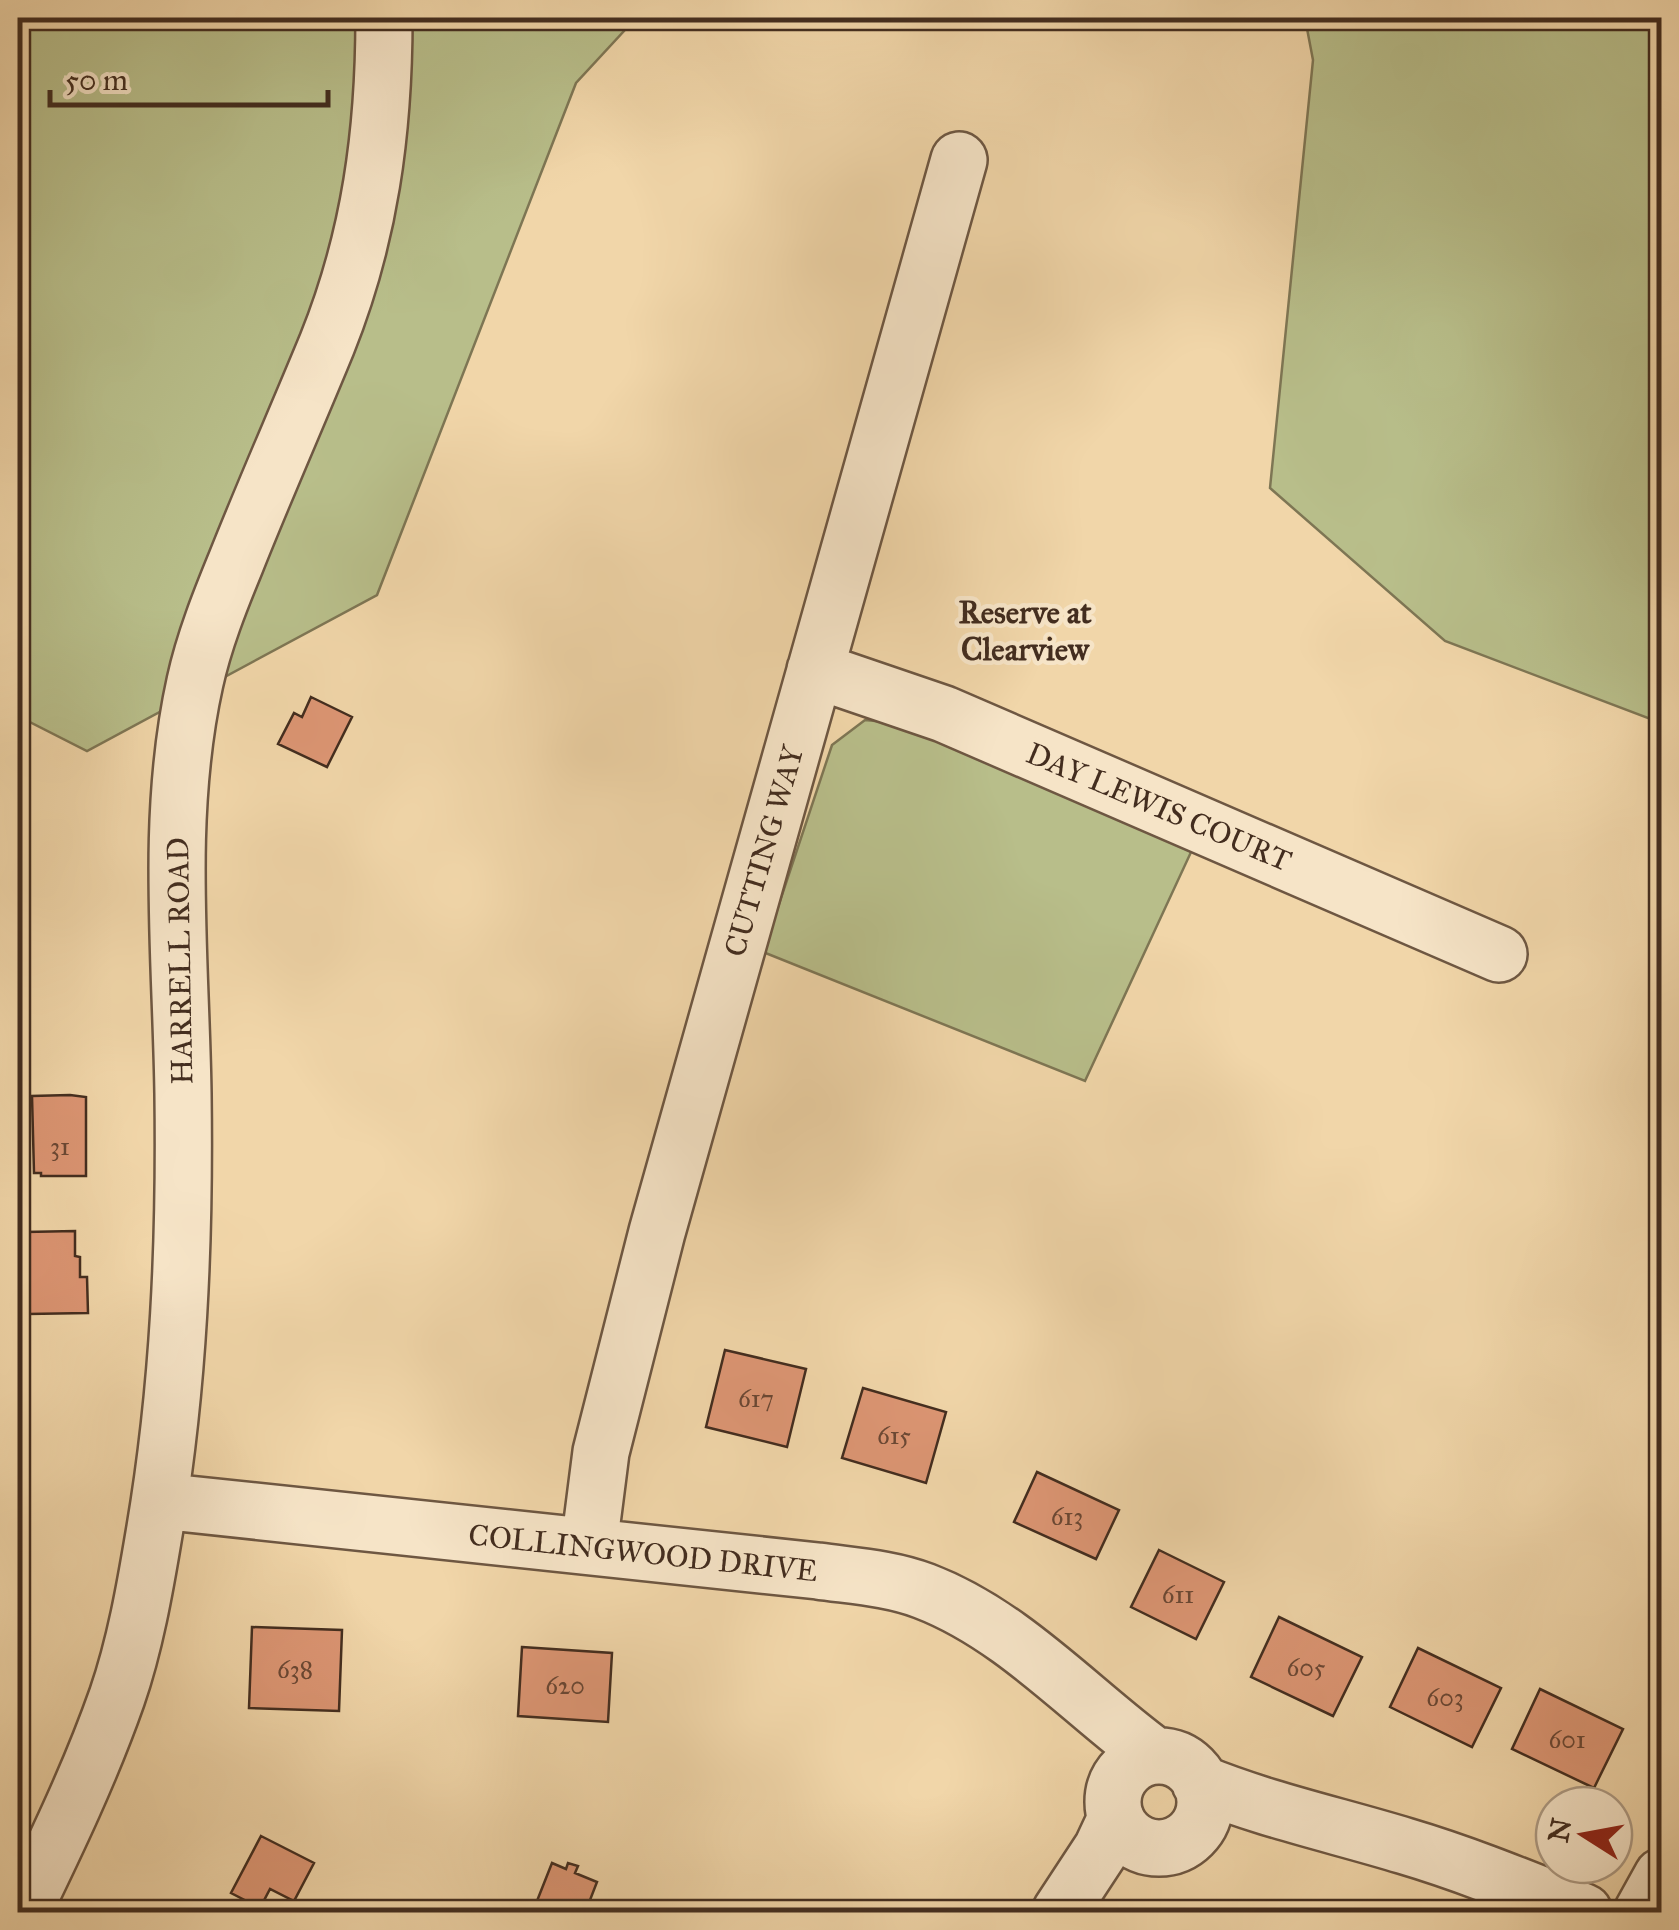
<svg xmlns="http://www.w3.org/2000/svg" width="1679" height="1930" viewBox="0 0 1679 1930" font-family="'IM FELL Great Primer',serif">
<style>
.green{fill:#b8be8a;stroke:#7e7654;stroke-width:2.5}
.building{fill:#dd9674;stroke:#432d1f;stroke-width:2.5}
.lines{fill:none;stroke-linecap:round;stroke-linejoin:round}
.minor-casing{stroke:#6e5742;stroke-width:60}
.minor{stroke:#f6e4c7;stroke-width:55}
.labels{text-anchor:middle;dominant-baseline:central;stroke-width:9;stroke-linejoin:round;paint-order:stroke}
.number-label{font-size:25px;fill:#6a4734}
.street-label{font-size:30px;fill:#432d1f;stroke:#f6e4c7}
.neighbourhood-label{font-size:32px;font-weight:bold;fill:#432d1f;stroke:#f6e4c7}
</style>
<rect width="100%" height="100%" fill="#f1d6a9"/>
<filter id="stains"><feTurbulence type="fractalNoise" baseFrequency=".002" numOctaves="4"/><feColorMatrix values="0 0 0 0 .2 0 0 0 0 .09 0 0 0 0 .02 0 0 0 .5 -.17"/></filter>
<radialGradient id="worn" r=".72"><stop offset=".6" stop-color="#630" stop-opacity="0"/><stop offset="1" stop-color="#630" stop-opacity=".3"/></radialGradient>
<path class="green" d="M18 18H636L576 83 377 595 87 751 18 716Z
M1305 18H1661V723L1445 641 1270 488 1313 60Z
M865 720 908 724 1192 850 1085 1081 763 952 832 745Z"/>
<path class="building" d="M311 697 352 717 327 767 278 744 294 713 302 717Z
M70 1095 86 1097V1176H41V1173H34L32 1096Z
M75 1231V1256L80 1257V1277H87L88 1313 28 1314 25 1232Z
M725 1350 806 1369 787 1447 706 1427Z
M863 1388 946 1412 926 1483 842 1458Z
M1037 1472 1119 1510 1096 1559 1014 1522Z
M1159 1550 1224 1582 1196 1639 1131 1607Z
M1279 1617 1362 1657 1333 1716 1251 1677Z
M252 1627 342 1630 339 1711 249 1708Z
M522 1647 612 1653 608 1722 518 1716Z
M1418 1648 1501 1688 1472 1747 1390 1707Z
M1540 1689 1623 1729 1594 1788 1512 1749Z
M261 1836 314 1863 294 1901 270 1889 260 1908 231 1893Z
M552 1863 566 1869 568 1863 578 1866 575 1873 597 1882 590 1900 602 1905 599 1912H551L535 1906Z"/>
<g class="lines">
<g class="minor-casing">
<path id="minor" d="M815 670 944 714 1499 954
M160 1501 818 1571C853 1576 890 1578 924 1591 1013 1625 1080 1701 1155 1756
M589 1546 601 1452 657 1232 959 160
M1113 1802a46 46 0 1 1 92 0a46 46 0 1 1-92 0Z
M1200 1783C1266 1810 1336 1825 1405 1846 1466 1864 1524 1888 1584 1912
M23 1912C57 1842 91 1771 117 1697 135 1645 145 1588 154 1534 179 1388 185 1242 183 1094 181 957 165 817 195 682 204 641 220 601 236 562 265 489 297 417 327 344 370 237 384 132 384 18
M1060 1912 1102 1848 1116 1818
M1642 1912 1662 1876"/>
</g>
<use href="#minor" class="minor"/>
</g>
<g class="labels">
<g class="number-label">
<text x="60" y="1146">31</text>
<text x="756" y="1398">617</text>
<text x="894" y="1435">615</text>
<text x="1067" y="1516">613</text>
<text x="1178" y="1594">611</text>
<text x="1306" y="1667">605</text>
<text x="295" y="1669">638</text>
<text x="565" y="1685">620</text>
<text x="1445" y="1697">603</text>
<text x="1567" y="1739">601</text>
</g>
<g class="street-label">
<text transform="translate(1159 807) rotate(23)">DAY LEWIS COURT</text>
<text transform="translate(764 851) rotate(-74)">CUTTING WAY</text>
<text transform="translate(180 961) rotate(-91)">HARRELL ROAD</text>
<text transform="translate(643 1553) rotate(6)">COLLINGWOOD DRIVE</text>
</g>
<g class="neighbourhood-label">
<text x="1025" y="612">Reserve at<tspan x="1025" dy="37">Clearview</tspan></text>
</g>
</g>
<rect width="1679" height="1930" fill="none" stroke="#f1d6a9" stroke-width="60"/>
<rect x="20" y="20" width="1639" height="1890" fill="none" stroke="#432d1f" stroke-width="5"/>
<rect x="30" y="30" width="1619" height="1870" fill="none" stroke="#432d1f" stroke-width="2.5"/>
<g transform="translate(1584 1835) rotate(281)"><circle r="48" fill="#f6e4c7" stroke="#ae9b84" stroke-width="2.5"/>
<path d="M0-8L18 38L0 25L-18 38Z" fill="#8f2418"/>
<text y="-15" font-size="28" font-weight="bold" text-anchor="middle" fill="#432d1f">N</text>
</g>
<path d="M50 90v15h278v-15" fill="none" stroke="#432d1f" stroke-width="5"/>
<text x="65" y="90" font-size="30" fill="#432d1f" stroke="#f6e4c7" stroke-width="8" paint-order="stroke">50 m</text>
<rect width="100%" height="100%" filter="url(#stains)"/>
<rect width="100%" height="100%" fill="url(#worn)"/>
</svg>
